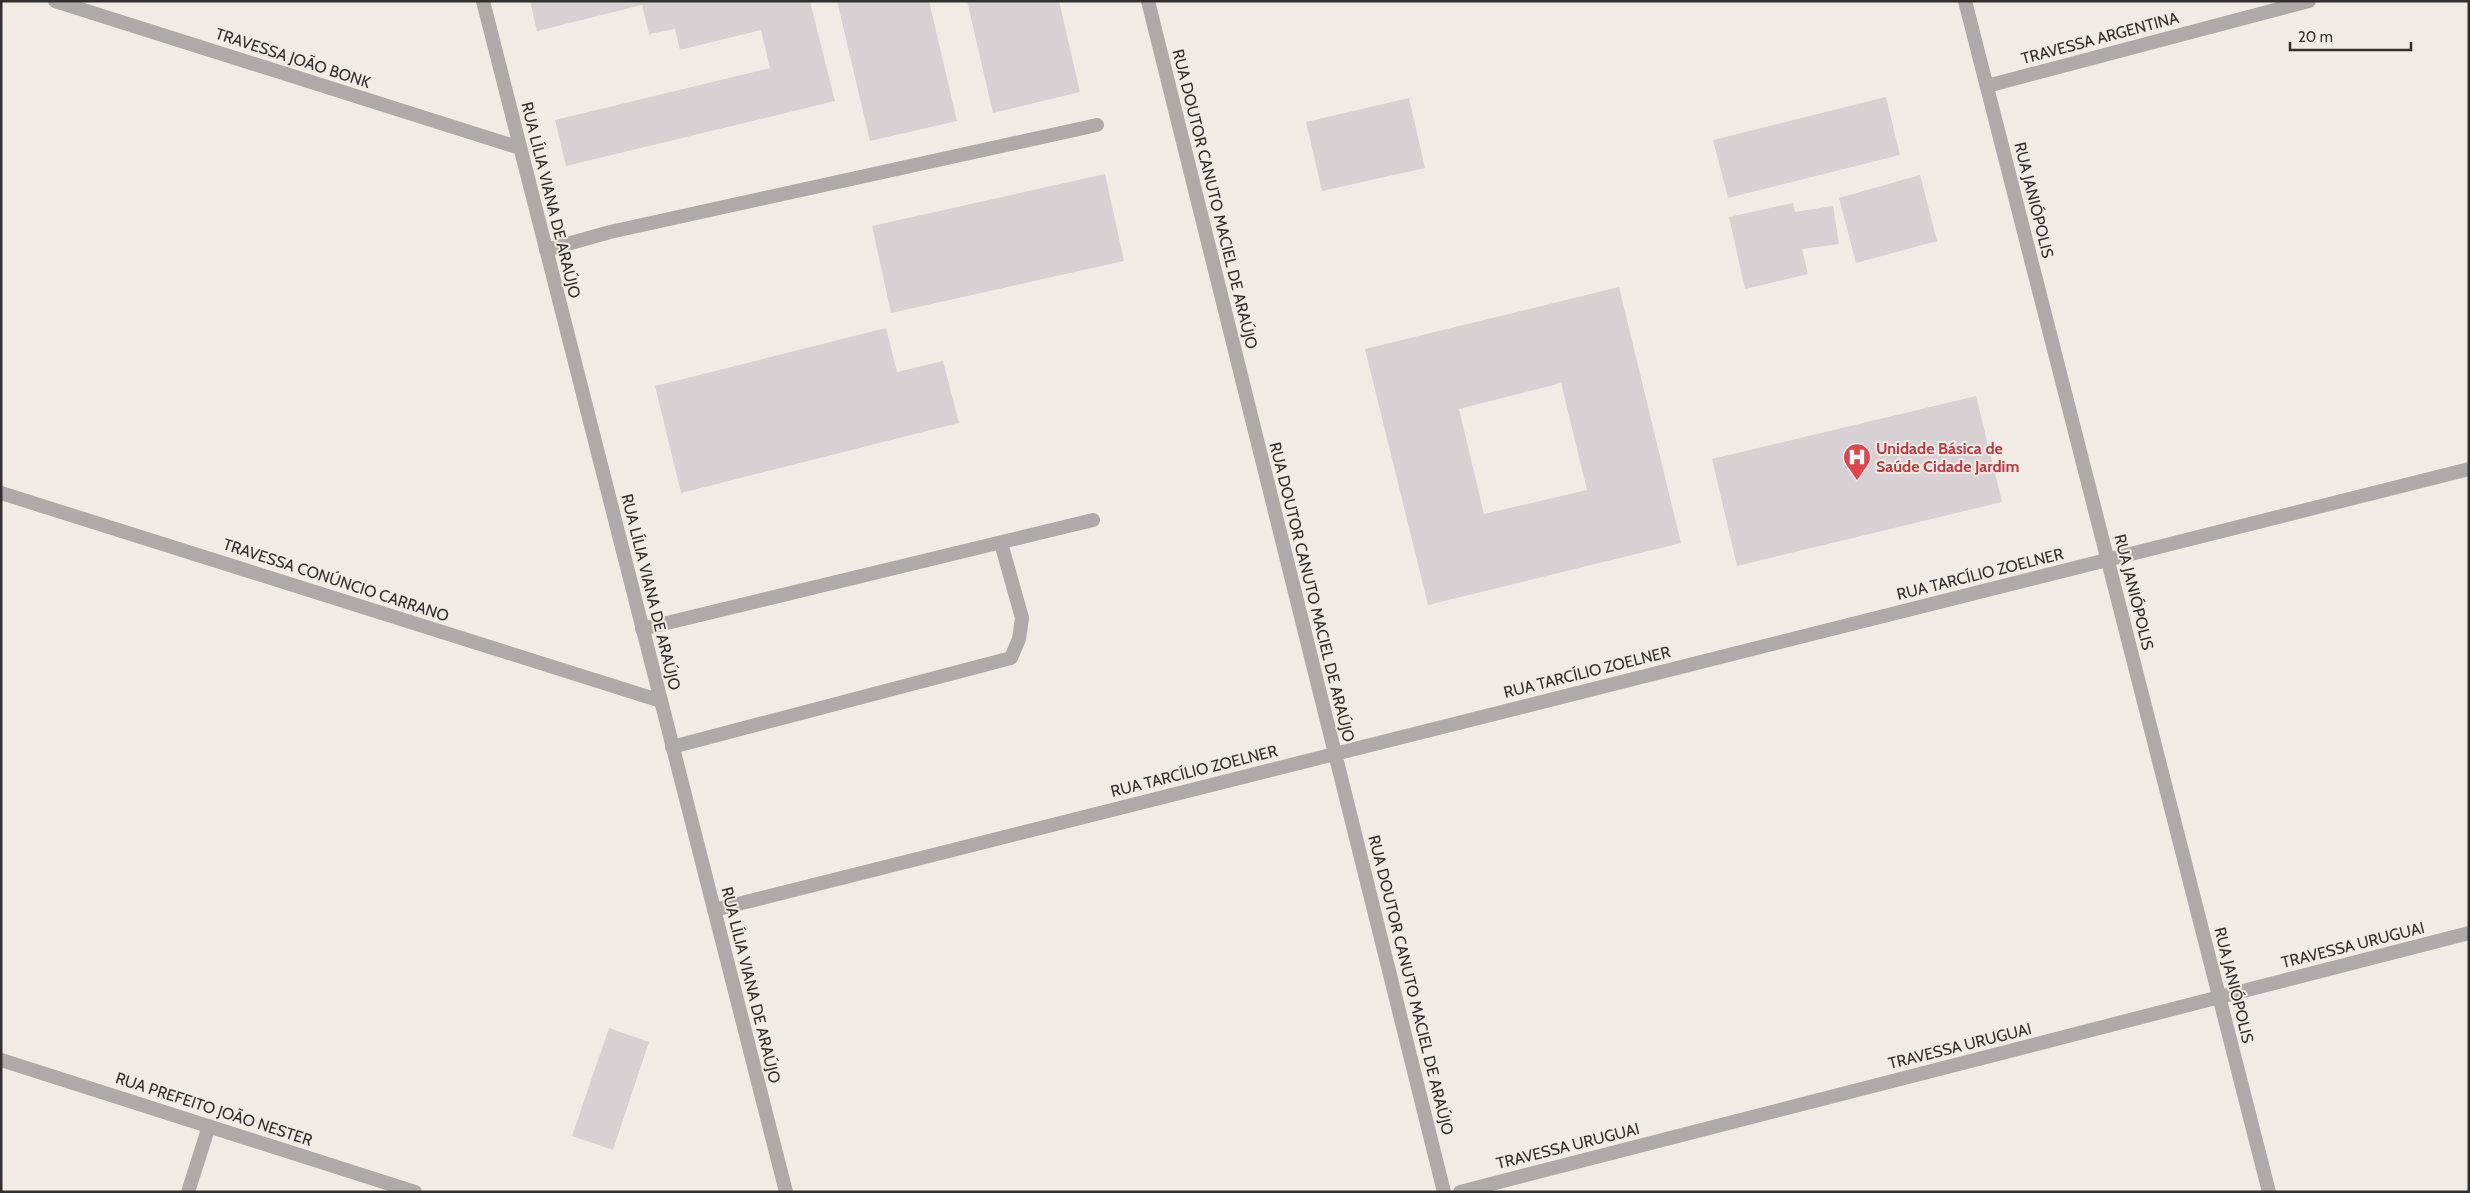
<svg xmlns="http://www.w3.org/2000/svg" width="2470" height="1193" viewBox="0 0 2470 1193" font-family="Cabin,sans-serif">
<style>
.building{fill:#d8d1d4;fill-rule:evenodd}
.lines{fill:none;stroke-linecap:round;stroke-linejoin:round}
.service{stroke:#aeaaa9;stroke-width:14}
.minor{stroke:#aeaaa9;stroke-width:14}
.tertiary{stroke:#aeaaa9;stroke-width:14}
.labels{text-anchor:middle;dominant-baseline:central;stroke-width:4;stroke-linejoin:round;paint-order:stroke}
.street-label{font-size:16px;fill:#32302e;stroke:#f1ebe6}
.health-label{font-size:16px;font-weight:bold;fill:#be3a42;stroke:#f1ebe6;text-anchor:start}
</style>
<rect width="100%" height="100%" fill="#f1ebe6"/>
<path class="building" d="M530 1H810L835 101 566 166 555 120 770 68 761 30 680 50 675 29 649 34 642 5 537 31Z
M837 1H929L957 121 870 141Z
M967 1H1059L1080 92 993 113Z
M1886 97 1900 155 1728 198 1713 140Z
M1409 98 1425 168 1322 191 1306 122Z
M1105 174 1124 261 891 313 872 226Z
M1920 175 1937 241 1856 263 1839 198Z
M1793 203 1795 212 1833 206 1839 244 1802 249 1808 274 1745 289 1729 217Z
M1619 287 1681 543 1428 605 1365 349ZM1561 383 1587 490 1484 514 1459 409Z
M886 328 897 372 943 361 959 423 681 493 655 386Z
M1976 396 2002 502 1737 566 1712 459Z
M609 1028 649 1042 613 1150 572 1136Z"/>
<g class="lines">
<path class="service" d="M546 250 610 232 1097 125
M642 629 1093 520
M672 747 1011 658 1019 639 1022 618 1001 543"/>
<path class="minor" d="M55 1 520 148
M1148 1 1444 1192
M1965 1 2269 1192
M1987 86 2309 1
M1 493 661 701
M714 910 2469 469
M1 1060 415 1192
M188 1192 209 1126
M1460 1192 2469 933"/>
<path class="tertiary" d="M483 1 786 1192"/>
</g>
<defs>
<g id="hospital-pin" transform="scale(1.4375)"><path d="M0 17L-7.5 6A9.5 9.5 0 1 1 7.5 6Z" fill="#e0444e" stroke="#f1ebe6"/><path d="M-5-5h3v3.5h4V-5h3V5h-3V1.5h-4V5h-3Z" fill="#fff"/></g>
</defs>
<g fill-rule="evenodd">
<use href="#hospital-pin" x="1857" y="457"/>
</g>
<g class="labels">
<g class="street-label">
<text transform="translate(2100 38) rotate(-15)">TRAVESSA ARGENTINA</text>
<text transform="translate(293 58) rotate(18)">TRAVESSA JOÃO BONK</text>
<text transform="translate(1215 199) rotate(76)">RUA DOUTOR CANUTO MACIEL DE ARAÚJO</text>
<text transform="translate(551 200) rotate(76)">RUA LÍLIA VIANA DE ARAÚJO</text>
<text transform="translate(2034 200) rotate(76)">RUA JANIÓPOLIS</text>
<text transform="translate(1980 574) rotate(-14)">RUA TARCÍLIO ZOELNER</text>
<text transform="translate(336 580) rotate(18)">TRAVESSA CONÚNCIO CARRANO</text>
<text transform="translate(651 592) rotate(76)">RUA LÍLIA VIANA DE ARAÚJO</text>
<text transform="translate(1312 592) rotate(76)">RUA DOUTOR CANUTO MACIEL DE ARAÚJO</text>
<text transform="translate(2134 592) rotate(76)">RUA JANIÓPOLIS</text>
<text transform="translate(1587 672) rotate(-14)">RUA TARCÍLIO ZOELNER</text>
<text transform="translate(1194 771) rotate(-14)">RUA TARCÍLIO ZOELNER</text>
<text transform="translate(2353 945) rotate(-14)">TRAVESSA URUGUAI</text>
<text transform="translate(751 985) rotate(76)">RUA LÍLIA VIANA DE ARAÚJO</text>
<text transform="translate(1411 985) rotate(76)">RUA DOUTOR CANUTO MACIEL DE ARAÚJO</text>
<text transform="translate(2234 985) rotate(76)">RUA JANIÓPOLIS</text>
<text transform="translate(1960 1046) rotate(-14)">TRAVESSA URUGUAI</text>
<text transform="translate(214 1109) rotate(18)">RUA PREFEITO JOÃO NESTER</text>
<text transform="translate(1568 1146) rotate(-14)">TRAVESSA URUGUAI</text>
</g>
<g class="health-label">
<text x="1876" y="448">Unidade Básica de<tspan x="1876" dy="18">Saúde Cidade Jardim</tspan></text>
</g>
</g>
<rect width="2470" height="1193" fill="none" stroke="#32302e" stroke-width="5"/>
<path d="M2290 42v8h121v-8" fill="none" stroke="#32302e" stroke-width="2.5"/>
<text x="2298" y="42" font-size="15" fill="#32302e" stroke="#f1ebe6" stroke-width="4" paint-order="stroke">20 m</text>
</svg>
